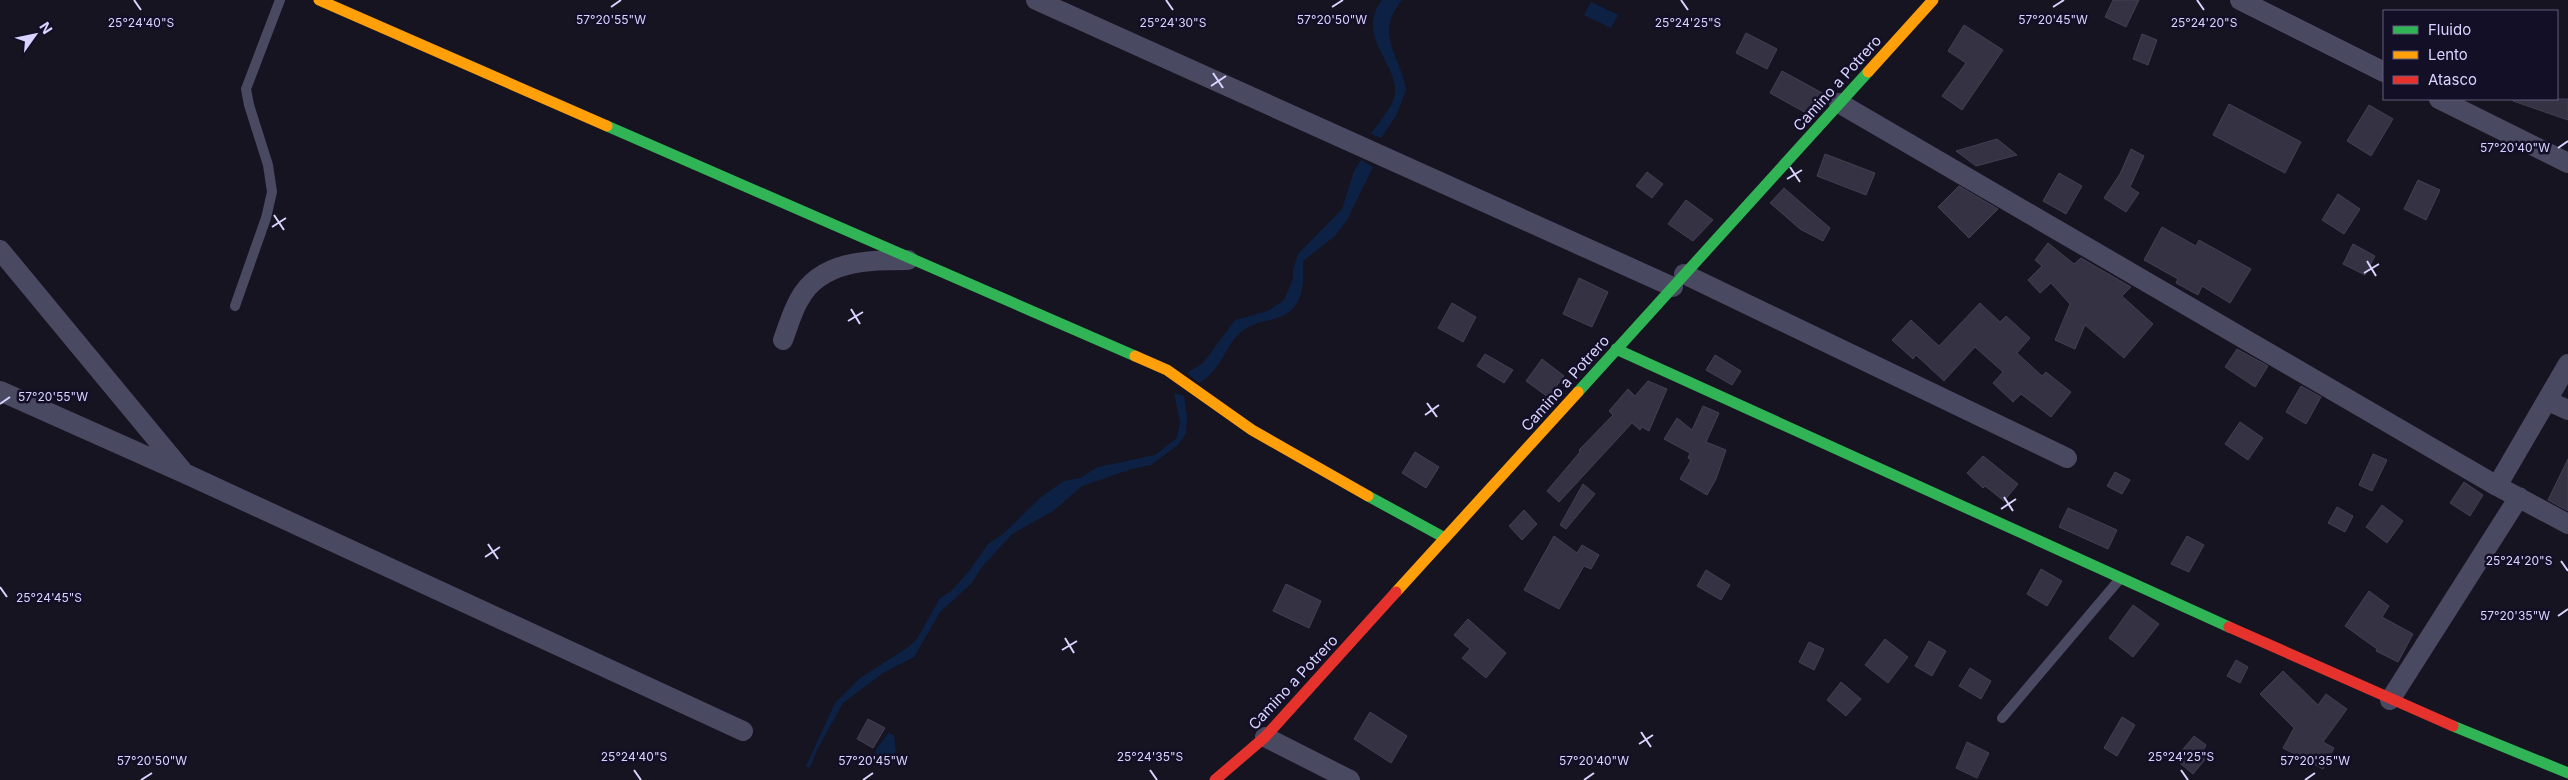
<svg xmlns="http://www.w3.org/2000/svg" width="2568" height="780" viewBox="0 0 2568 780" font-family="Inter,sans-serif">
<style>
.water{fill:#0d2144}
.building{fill:#343243;stroke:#433f54}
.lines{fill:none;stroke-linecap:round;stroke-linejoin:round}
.lane{stroke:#4a4962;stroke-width:10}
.street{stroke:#4a4962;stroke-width:20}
.fast{stroke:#30b455;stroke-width:11}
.slow{stroke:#ff9f0a;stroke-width:11}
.jam{stroke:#e5322d;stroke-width:11}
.ticks{fill:none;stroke:#d9d4ff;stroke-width:2}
.labels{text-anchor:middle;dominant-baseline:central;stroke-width:5;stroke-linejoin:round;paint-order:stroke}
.street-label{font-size:15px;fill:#d9d4ff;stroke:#130f26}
.ticks-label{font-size:12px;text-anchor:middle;fill:#d9d4ff;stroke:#130f26;stroke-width:5;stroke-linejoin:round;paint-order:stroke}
</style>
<rect width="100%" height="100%" fill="#161421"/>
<path class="water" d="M1382 0H1402C1373 34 1401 56 1406 90L1396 116 1381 138 1371 134C1378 123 1390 110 1394 98 1403 66 1353 38 1382 0Z
M1591 2 1618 15 1611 28 1584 15Z
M1361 160 1373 167 1347 220 1335 236 1303 261C1304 282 1304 308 1280 317 1264 323 1254 321 1240 333 1223 348 1224 368 1199 383L1187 373 1203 363 1235 320 1268 311 1284 300 1293 279V269L1298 254 1342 209 1354 171Z
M1174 393 1184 396 1187 417 1186 433 1179 444 1151 465 1132 469 1082 486 1053 511 1012 534 982 567 971 584 940 612 914 657 883 673 843 703 817 750 810 768 806 766 835 703 860 678 907 648 917 639 940 598 951 591 969 571 988 544 1003 534 1041 497 1064 481 1080 478 1098 467 1155 455 1177 438 1180 422Z
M888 733 894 735 896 752 883 767 875 756 876 750Z"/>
<path class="building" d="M2113 0H2139L2126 27 2105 17Z
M1964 25 2003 50 1962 110 1942 96 1966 63 1948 51Z
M1746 33 1777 49 1767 69 1736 53Z
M2142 34 2157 40 2148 65 2133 59Z
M1782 71 1826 95 1808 114 1770 93Z
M2514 99H2568V120L2513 101Z
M2229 104 2301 142 2285 173 2213 135Z
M2369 105 2393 119 2371 156 2347 141Z
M1997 139 2017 155 1976 166 1956 151Z
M2131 149 2144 156 2130 187 2139 193 2126 212 2104 198 2120 174Z
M1825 154 1875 173 1866 195 1817 176Z
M1647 172 1663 184 1652 198 1636 186Z
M2059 173 2082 186 2066 214 2043 201Z
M2418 180 2440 190 2426 220 2404 209Z
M1959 186 1998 209 1969 238 1938 207Z
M1784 188 1830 228 1823 241 1800 229 1770 203Z
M2338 194 2360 209 2344 234 2322 220Z
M1686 200 1713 220 1693 241 1668 224Z
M2162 227 2196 246 2199 240 2251 269 2230 303 2202 286 2198 295 2176 283 2178 279 2144 260Z
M2048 243 2074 264 2081 258 2131 287 2122 296 2153 324 2124 358 2085 325 2075 349 2055 340 2070 304 2051 283 2040 293 2028 280 2042 266 2035 260Z
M2353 244 2375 256 2365 275 2343 264Z
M1579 278 1608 292 1592 327 1563 314Z
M1452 303 1476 317 1463 342 1438 328Z
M1980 303 2000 322 2006 316 2030 338 2017 353 2042 376 2046 372 2071 392 2051 417 2021 394 2013 402 1993 383 2003 372 1975 347 1944 381 1916 355 1913 359 1892 340 1911 320 1939 346Z
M2237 349 2268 366 2255 387 2225 367Z
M1485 354 1513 370 1504 383 1477 366Z
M1715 355 1741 371 1732 385 1706 370Z
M1542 359 1564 376 1548 397 1526 381Z
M1648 381 1667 389 1649 431 1642 427 1640 430 1632 423 1559 502 1547 491 1580 452 1579 450 1613 415 1609 411 1628 389 1635 396Z
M2301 386 2321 397 2306 424 2286 412Z
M1703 406 1719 413 1706 442 1726 450 1716 479 1707 495 1680 479 1691 460 1688 458 1690 453 1664 439 1677 418 1692 430Z
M2240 422 2263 438 2248 460 2225 444Z
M1415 452 1439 467 1426 488 1402 473Z
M2373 454 2387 460 2372 491 2359 485Z
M1983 456 2018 484 2004 501 1985 486 1983 488 1967 473Z
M2568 459V511L2548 500Z
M2115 472 2130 480 2122 494 2107 486Z
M2464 482 2483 495 2470 516 2450 503Z
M1583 484 1595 494 1566 529 1560 525Z
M2382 505 2403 521 2387 543 2366 527Z
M2337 507 2353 516 2345 532 2328 523Z
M2068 508 2117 530 2108 549 2059 527Z
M1524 510 1537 524 1522 540 1509 526Z
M1554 536 1577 553 1582 545 1599 555 1591 569 1584 566 1559 609 1524 590Z
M2187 536 2204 545 2189 572 2171 564Z
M2041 569 2062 581 2047 606 2027 594Z
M1706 570 1730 585 1721 600 1697 586Z
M1286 584 1321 601 1309 628 1273 611Z
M2369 591 2389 606 2382 617 2413 634 2398 662 2376 651 2377 649 2345 626Z
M2133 605 2159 624 2133 657 2109 638Z
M1468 619 1506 653 1486 678 1462 658 1470 649 1454 635Z
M1885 639 1908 657 1888 683 1865 665Z
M1929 641 1946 651 1932 676 1915 666Z
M1809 642 1824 649 1814 670 1799 662Z
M2236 660 2248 667 2240 683 2227 676Z
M1970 668 1991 681 1981 699 1959 686Z
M2283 671 2318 705 2326 694 2347 709 2323 742 2334 748 2323 769 2283 748 2294 728 2260 694Z
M1841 682 1861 699 1846 716 1827 700Z
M1370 712 1407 736 1391 763 1354 739Z
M2122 717 2135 725 2117 756 2104 748Z
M868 719 885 728 873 748 857 739Z
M2194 736 2206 745 2202 753 2207 757 2193 774 2175 759Z
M1967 742 1989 753 1977 778 1956 768Z"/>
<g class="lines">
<path class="lane" d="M235 306 266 218 272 192 268 165 249 105 246 89 280 0
M2002 718 2119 580"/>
<path class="street" d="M1036 0 1673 287
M2240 0 2384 72
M2439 99 2568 163
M1839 103 2497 486 2568 524
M0 250 182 470
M1684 274 2067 458
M783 340C788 327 792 312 799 300 820 260 869 260 908 260
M0 391 184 473 743 731
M2548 401 2568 410
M2497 486 2568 364
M2390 700 2519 497
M1265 737 1350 780"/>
<path class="fast" d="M607 126 1135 356
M1616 349 2229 627
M1578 392 1868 72
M1368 496 1445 538
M2453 726 2568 773"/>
<path class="slow" d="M319 0 607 126
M1868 72 1933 0
M1135 356 1167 370 1252 430 1368 496
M1396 592 1578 392"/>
<path class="jam" d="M2229 627 2453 726
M1215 780 1265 737 1396 592"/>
</g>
<path class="ticks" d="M134 0 141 10M1166 0 1173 10M1681 0 1688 10M2197 0 2204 10M611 7 621 0M1332 7 1343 0M2053 7 2064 0M1213 73 1223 88M1211 86 1226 76M2558 148 2568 141M1790 167 1800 182M1787 179 1802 170M274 215 284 230M272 227 286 218M2367 261 2376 276M2364 273 2379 264M851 309 860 324M848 321 863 312M1427 403 1437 417M0 404 10 397M1425 415 1439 405M2004 497 2013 511M2001 509 2016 499M488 544 498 559M485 557 500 547M2561 561 2568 571M0 587 7 597M2558 616 2568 609M1065 638 1074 653M1062 650 1077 641M1641 732 1651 747M1639 744 1653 735M634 770 641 780M1150 770 1157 780M2181 770 2188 780M141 780 152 773M863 780 873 773M1584 780 1594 773M2305 780 2315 773"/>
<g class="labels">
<g class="street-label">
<text transform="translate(1837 83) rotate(-48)">Camino a Potrero</text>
<text transform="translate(1565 383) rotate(-48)">Camino a Potrero</text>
<text transform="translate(1293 682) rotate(-47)">Camino a Potrero</text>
</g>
</g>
<g class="ticks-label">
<text x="611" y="24">57°20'55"W</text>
<text x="1332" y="24">57°20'50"W</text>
<text x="2053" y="24">57°20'45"W</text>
<text x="1173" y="27">25°24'30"S</text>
<text x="141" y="27">25°24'40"S</text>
<text x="1688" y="27">25°24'25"S</text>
<text x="2204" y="27">25°24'20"S</text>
<text x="2515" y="152">57°20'40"W</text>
<text x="53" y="401">57°20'55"W</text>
<text x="2519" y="565">25°24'20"S</text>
<text x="49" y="602">25°24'45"S</text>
<text x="2515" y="620">57°20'35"W</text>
<text x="634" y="761">25°24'40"S</text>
<text x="1150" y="761">25°24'35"S</text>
<text x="2181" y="761">25°24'25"S</text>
<text x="152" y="765">57°20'50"W</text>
<text x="873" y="765">57°20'45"W</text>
<text x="1594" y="765">57°20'40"W</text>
<text x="2315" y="765">57°20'35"W</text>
</g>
<rect x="2383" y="10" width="175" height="90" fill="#130f26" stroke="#625e7d"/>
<rect x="2393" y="26" width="25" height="8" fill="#30b455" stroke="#625e7d"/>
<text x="2428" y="35" font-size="15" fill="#d9d4ff">Fluido</text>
<rect x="2393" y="51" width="25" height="8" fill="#ff9f0a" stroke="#625e7d"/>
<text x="2428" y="60" font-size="15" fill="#d9d4ff">Lento</text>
<rect x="2393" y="76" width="25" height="8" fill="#e5322d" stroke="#625e7d"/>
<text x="2428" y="85" font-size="15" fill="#d9d4ff">Atasco</text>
<g transform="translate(35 35) rotate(57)" stroke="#130f26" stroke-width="4" paint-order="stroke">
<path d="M0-4L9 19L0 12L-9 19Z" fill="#d9d4ff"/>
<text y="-8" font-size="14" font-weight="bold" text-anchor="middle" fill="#d9d4ff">N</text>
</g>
</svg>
